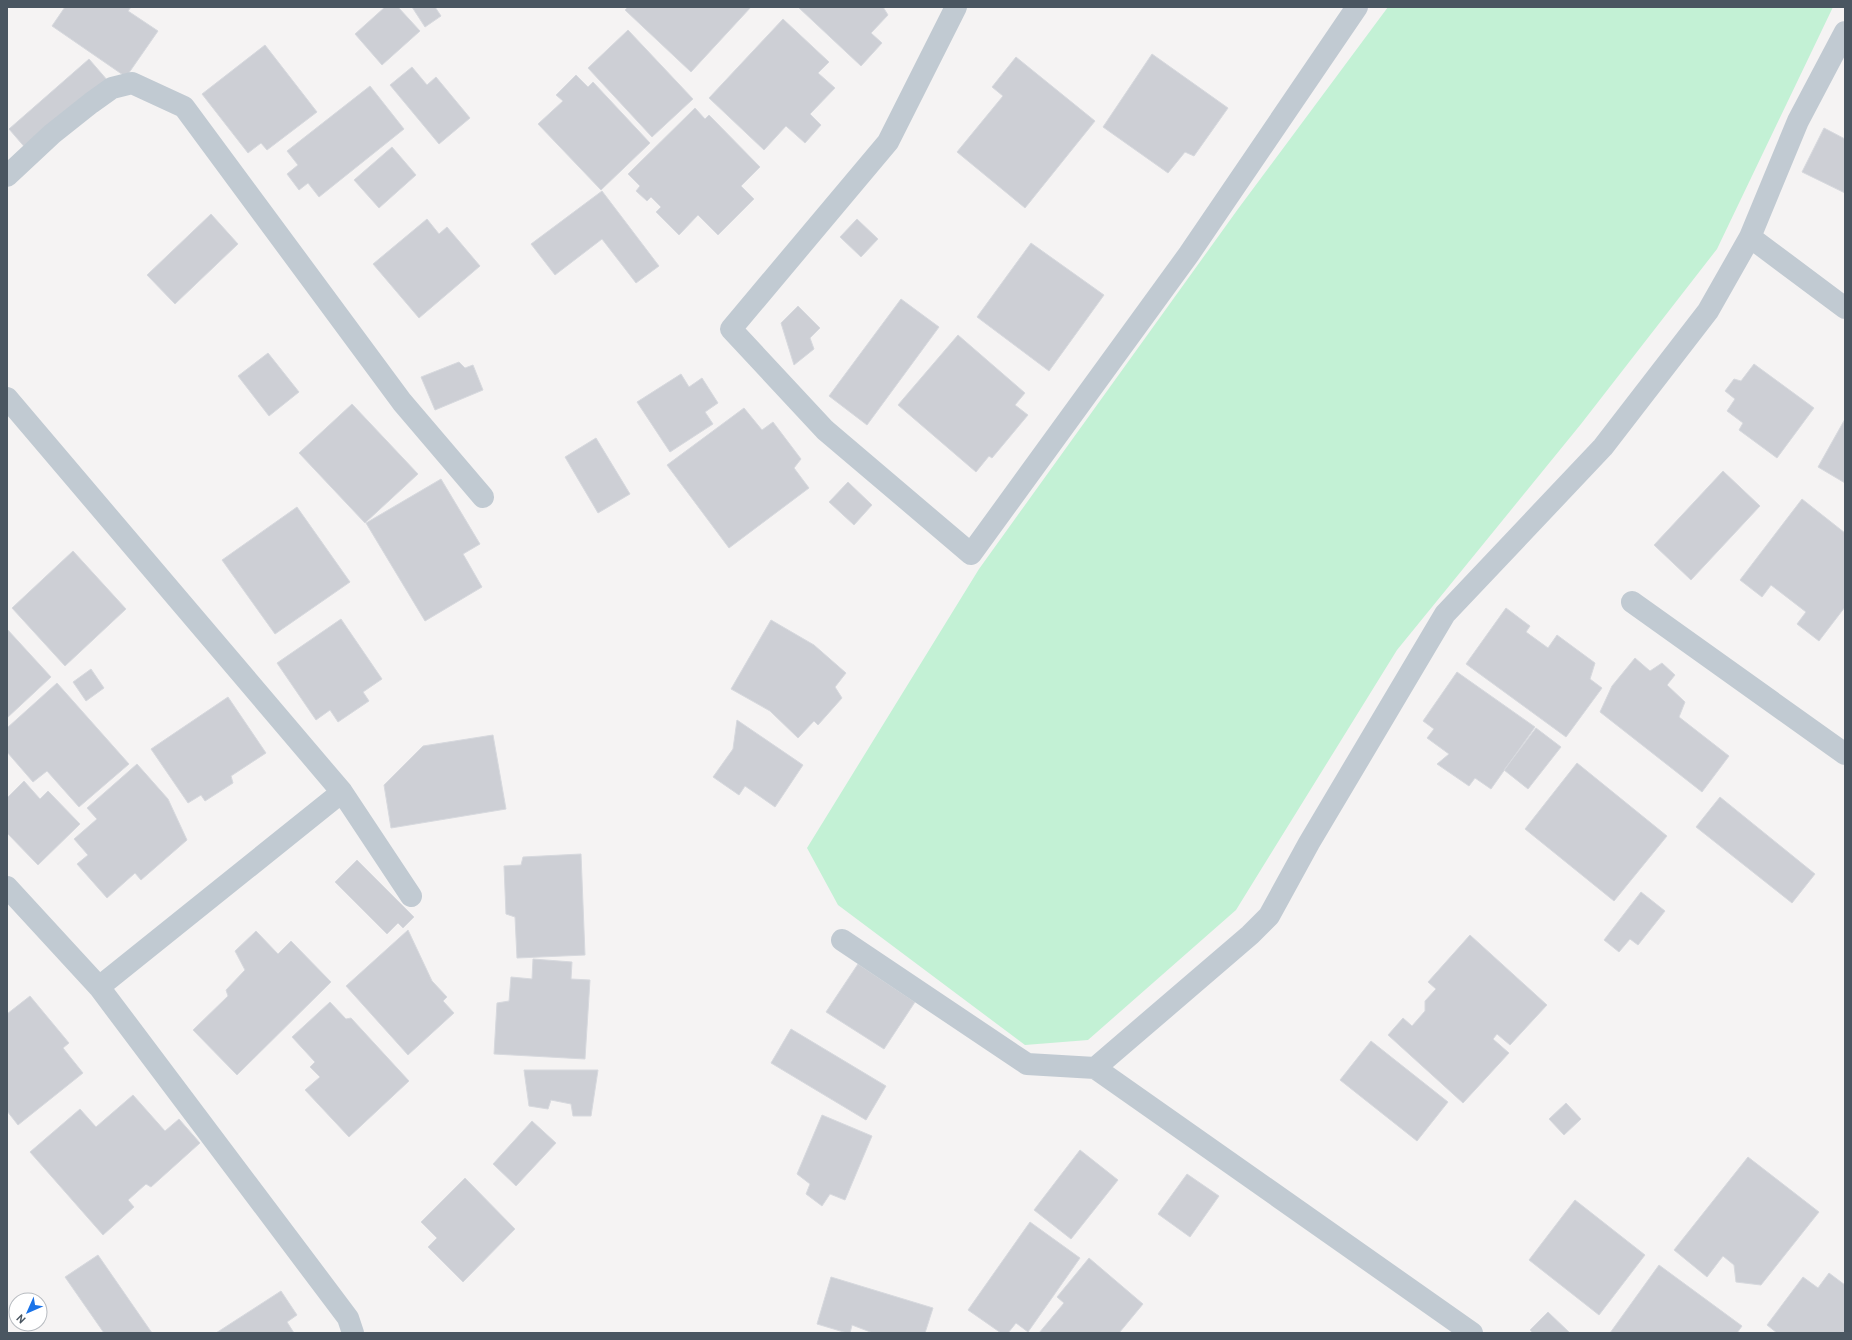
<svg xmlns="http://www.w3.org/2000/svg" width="1852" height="1340" viewBox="0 0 1852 1340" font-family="Overpass,sans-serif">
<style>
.green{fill:#c3f1d5}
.building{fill:#cdcfd5;stroke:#d7d9de}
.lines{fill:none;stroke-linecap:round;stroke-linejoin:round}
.street{stroke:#c1cad2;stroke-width:22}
</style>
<rect width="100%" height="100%" fill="#f5f3f3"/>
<path class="green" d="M1388 7H1833L1717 249 1581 424 1397 650 1236 910 1088 1040 1025 1045 838 905 807 848 979 569 1238 209Z"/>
<path class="building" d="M65 7H131L128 11 158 31 126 77 52 26Z
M385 7H398L420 31 382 65 355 34Z
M412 7H435L441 16 425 27Z
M628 7H751L691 72 625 10Z
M798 7H883L888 15 871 33 882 43 861 66Z
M783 19 829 62 818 73 835 88 810 114 821 125 805 143 786 126 764 150 709 98Z
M628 30 693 99 652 137 588 68Z
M265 45 317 112 267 150 261 143 248 153 202 94Z
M1152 54 1228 108 1194 156 1185 152 1168 173 1103 127Z
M1016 57 1095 121 1025 208 957 152 1003 96 992 87Z
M89 59 108 81 28 151 9 129Z
M412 67 427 85 436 77 470 118 439 144 390 85Z
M576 75 588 87 593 82 650 143 601 190 538 124 563 101 556 95Z
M370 86 404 129 319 197 308 183 299 190 287 174 298 165 287 151Z
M695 108 705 119 709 115 760 167 741 186 754 199 718 235 698 215 679 235 656 212 661 207 651 197 647 201 636 191 640 186 628 174Z
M1824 128 1845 139V193L1802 172Z
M392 147 416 175 379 208 354 180Z
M602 191 659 266 636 283 602 239 555 275 531 244Z
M211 214 238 244 175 304 147 275Z
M427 219 439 234 447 227 480 266 419 318 373 264Z
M857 219 878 239 861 257 840 237Z
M1031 243 1104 295 1049 371 977 317Z
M901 299 939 327 867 425 829 396Z
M798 306 820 328 810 338 814 349 794 365 781 323Z
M958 335 1025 393 1015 405 1028 415 992 458 989 456 976 472 898 405Z
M268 353 299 392 269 416 238 376Z
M459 362 465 368 473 365 483 390 435 410 421 377Z
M1754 364 1814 408 1777 458 1739 430 1743 423 1727 411 1735 399 1725 391 1734 379 1741 381Z
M681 374 689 387 702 378 718 403 705 412 713 424 670 452 637 402Z
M352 404 418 474 365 523 299 453Z
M744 408 762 430 773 422 801 459 794 468 809 488 729 548 667 465Z
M1845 419V483L1818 467Z
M596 438 630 494 598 513 565 457Z
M1723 471 1760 506 1691 580 1654 545Z
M441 479 480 544 463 554 482 587 425 621 366 523Z
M848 482 872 505 854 525 829 502Z
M1802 499 1845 533V607L1819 641 1797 624 1806 612 1771 585 1762 597 1740 580Z
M297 507 350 582 275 634 222 560Z
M73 551 126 609 65 666 12 608Z
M1506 608 1530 626 1526 632 1548 648 1557 635 1595 663 1590 679 1602 688 1566 737 1466 664Z
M341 619 382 679 363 692 369 701 338 722 330 710 316 720 277 663Z
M771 620 814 645 846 673 835 687 842 698 818 725 814 721 798 738 770 711 731 689Z
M7 629 51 677 7 718Z
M1635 658 1650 671 1662 663 1675 675 1667 685 1685 702 1679 717 1729 756 1702 792 1600 712 1612 686Z
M91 669 104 688 86 701 73 682Z
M1457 672 1535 727 1491 789 1475 778 1469 786 1437 764 1449 754 1427 738 1434 729 1423 721Z
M57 683 129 764 79 807 47 771 33 782 7 752V728Z
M228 697 266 753 231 776 233 783 205 801 201 795 188 803 151 749Z
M737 720 803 765 775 807 745 786 739 795 713 777 733 749Z
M1536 728 1561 747 1528 789 1504 770Z
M493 735 506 809 391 828 384 785 423 746Z
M1577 763 1667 836 1614 901 1525 829Z
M137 764 168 799 187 840 141 880 135 873 107 898 77 864 88 855 74 839 97 819 87 808Z
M24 781 40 799 48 791 80 824 38 865 7 833V798Z
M1720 797 1815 874 1792 903 1696 827Z
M581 854 585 955 517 958 515 917 506 914 504 866 521 865 523 857Z
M357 860 414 917 403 928 398 923 387 934 335 882Z
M1641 892 1665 911 1638 945 1630 939 1619 952 1604 940Z
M408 930 432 981 447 997 443 1001 454 1013 408 1055 346 986Z
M256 931 278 954 291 941 331 982 237 1075 193 1030 228 996 226 990 245 970 235 951Z
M1470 935 1547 1005 1510 1045 1497 1034 1493 1039 1509 1053 1463 1103 1388 1035 1403 1018 1412 1026 1425 1011V1001L1436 989 1428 982Z
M533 959 572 962 571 979 590 980 585 1059 494 1054 497 1003 509 1001 511 977 532 979Z
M858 964 915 1002 884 1049 826 1012Z
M30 996 69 1043 63 1048 83 1073 18 1125 7 1111V1014Z
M330 1002 346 1019 351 1018 409 1081 349 1137 305 1090 320 1077 310 1067 315 1062 292 1037Z
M791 1029 886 1086 866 1120 771 1063Z
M1371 1041 1448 1102 1417 1141 1340 1080Z
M524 1070H598L591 1116H573L571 1104 551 1100 548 1109 529 1106Z
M133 1095 165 1131 179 1119 200 1143 151 1187 146 1184 128 1200 134 1207 103 1235 30 1152 80 1109 96 1127Z
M1566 1103 1581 1119 1564 1135 1549 1119Z
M822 1115 872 1136 845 1200 830 1194 822 1206 806 1194 810 1184 797 1174Z
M532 1121 556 1143 516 1186 493 1164Z
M1080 1150 1118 1180 1071 1239 1034 1210Z
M1748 1157 1819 1212 1761 1285 1736 1282 1734 1265 1723 1256 1707 1277 1674 1250Z
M1187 1174 1219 1196 1190 1237 1158 1214Z
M465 1178 515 1229 463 1282 428 1247 437 1238 421 1222Z
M1575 1200 1645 1255 1599 1315 1529 1260Z
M1030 1222 1080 1258 1028 1332 1016 1323 1008 1333H1001L968 1310Z
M98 1255 152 1333H104L65 1277Z
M1089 1258 1143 1304 1119 1333H1039L1064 1303 1057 1297Z
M1659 1265 1742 1326 1737 1333H1610Z
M1829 1273 1845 1285V1333H1777L1767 1325 1803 1277 1818 1288Z
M831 1277 933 1308 925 1333H873L852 1325 850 1333H847L817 1324Z
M281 1291 297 1315 287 1322 294 1333H216Z
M1548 1312 1570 1333H1533L1530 1330Z"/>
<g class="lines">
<path class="street" d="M956 7 888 142 731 329 825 430 971 554 1189 254 1357 7
M7 176 52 134 91 103 112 88 132 83 184 107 402 402 483 497
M1750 237 1845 308
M7 398 342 792 411 896
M1632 602 1845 754
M7 887 99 987 348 1318 353 1333
M842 940 1027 1064 1095 1068 1472 1333
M99 987 342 792
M1095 1068 1250 935 1269 916 1309 843 1445 614 1603 447 1708 311 1750 237 1798 121 1845 32"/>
</g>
<rect width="1852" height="1340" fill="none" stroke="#4a5661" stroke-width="16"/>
<g transform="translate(28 1312) rotate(225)"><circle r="19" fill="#ffffff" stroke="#b7bbc0"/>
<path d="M0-3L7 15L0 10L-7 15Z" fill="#1a73e8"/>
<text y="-6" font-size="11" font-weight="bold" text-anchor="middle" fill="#4a5661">N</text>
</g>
</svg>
